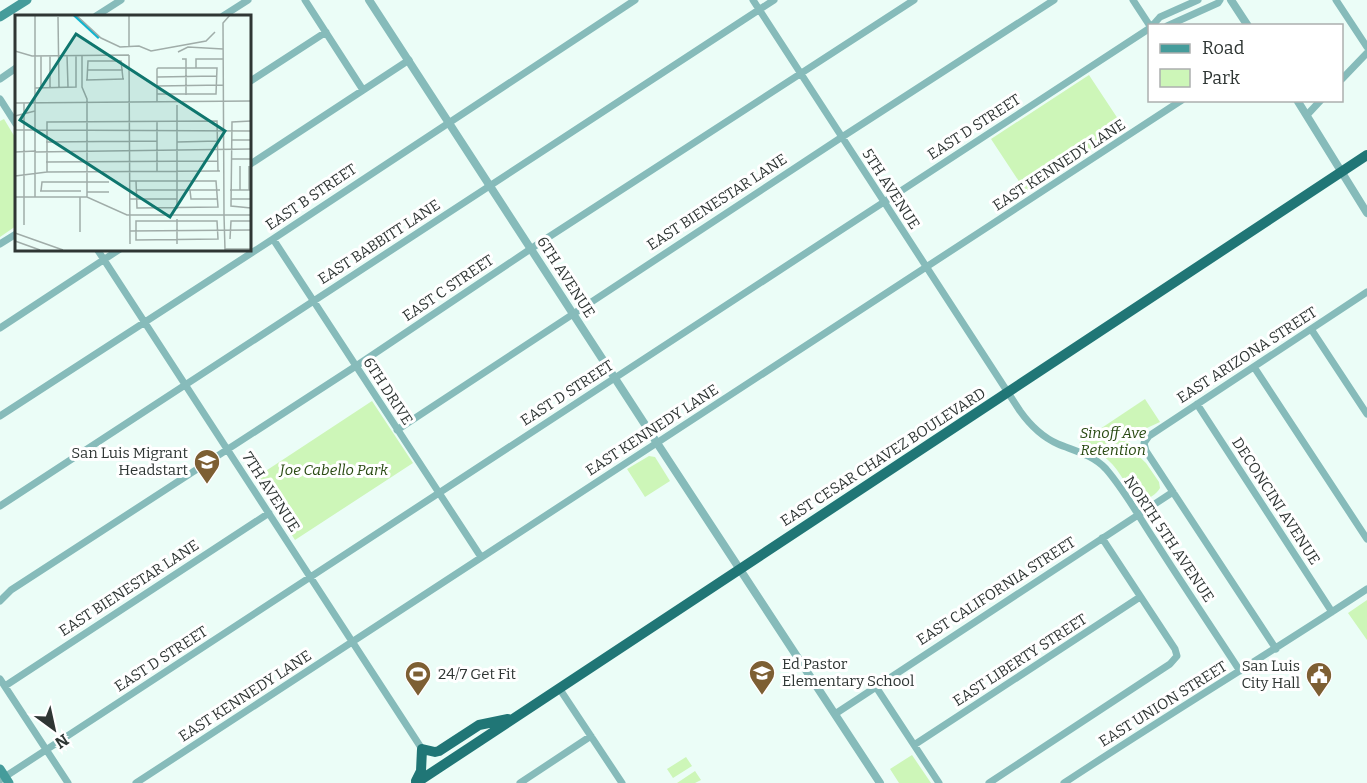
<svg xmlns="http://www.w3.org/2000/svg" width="1367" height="783" viewBox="0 0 1367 783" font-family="Bitter,serif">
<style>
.green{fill:#cdf6b8}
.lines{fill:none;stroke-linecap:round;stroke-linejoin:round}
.minor{stroke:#86bbba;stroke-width:7}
.tertiary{stroke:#86bbba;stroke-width:8}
.secondary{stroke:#459c9b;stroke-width:9}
.trunk{stroke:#207676;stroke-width:10}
.labels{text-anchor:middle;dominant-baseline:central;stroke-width:6;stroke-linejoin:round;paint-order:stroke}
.street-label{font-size:15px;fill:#2f3634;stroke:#fff}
.park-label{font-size:15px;font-style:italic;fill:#294a12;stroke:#fff}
.poi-label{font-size:15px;fill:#2f3634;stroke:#fff;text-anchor:end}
.inset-river{fill:none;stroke:#0fb4cf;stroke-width:3}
.inset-road{fill:none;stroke:#a0ada9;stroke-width:1.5}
.view{fill:#0f766e;fill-opacity:0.15;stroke:#0f766e;stroke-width:3}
.inset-edge{fill:none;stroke:#2f3634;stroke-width:3}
</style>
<rect width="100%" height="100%" fill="#ebfdf7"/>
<path class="green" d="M1089 75 1124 128 1026 192 991 139Z
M4 119 16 139V226L0 237V121Z
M1145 399 1160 422 1136 433 1130 438 1129 443 1130 448 1146 463 1159 482 1160 488C1156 495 1148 499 1140 501 1127 490 1121 471 1108 460 1100 452 1089 447 1079 443Z
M372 401 413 463 295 540 255 478Z
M649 456 655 457 670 481 645 497 627 469Z
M1367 600V640L1348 613Z
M912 755 931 783H899L890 769Z
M686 757 692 766 673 778 667 769Z
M695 771 701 780 695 783H677Z"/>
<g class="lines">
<path class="minor" d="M305 0 363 90
M753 0 1020 411C1030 425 1042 437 1058 444 1075 451 1093 455 1106 469 1125 491 1139 517 1155 541 1183 585 1212 628 1240 671
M1133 0 1150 26
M1336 0 1367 47
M96 16 121 0
M223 16 248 0
M1152 26 1160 17 1198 0
M1167 26 1218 3 1220 0
M0 79 16 68
M1342 79 1367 53
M249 82 326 32
M0 99 16 124
M1307 115 1321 100
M249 165 409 60
M273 239 481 557
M0 244 16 234
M97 249 422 749
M0 328 120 249
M1311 329 1367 414
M1254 367 1367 539
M1197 404 1332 612
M0 416 273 239 635 0
M397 430 842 137 1054 0
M0 506 774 0
M0 601 11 590 356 366 541 242 914 0
M1276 649 1146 451 1144 443 1149 436 1367 292
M0 679 68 783
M5 686 269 513
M876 687 939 783
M559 688 622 783
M835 714 1173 492
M914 745 1140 597
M0 780 1150 28
M136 783 1182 100
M520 783 591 736
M989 783 1170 664 1177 656 1175 649 1102 538
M1064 783C1164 717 1267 655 1367 589"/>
<path class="tertiary" d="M369 0 657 443 880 783
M1231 0 1248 26
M1297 100 1367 213"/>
<path class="secondary" d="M0 17 27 0
M0 769 9 783"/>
<path class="trunk" d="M416 781 421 771 422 749 435 752 439 751 479 725 508 719
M416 783 1367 155"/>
</g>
<defs>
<g id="school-pin" transform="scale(1.35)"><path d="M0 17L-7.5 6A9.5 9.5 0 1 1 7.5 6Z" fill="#7d5f33" stroke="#fff"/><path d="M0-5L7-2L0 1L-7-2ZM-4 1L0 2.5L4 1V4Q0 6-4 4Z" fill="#fff"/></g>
<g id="stadium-pin" transform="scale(1.35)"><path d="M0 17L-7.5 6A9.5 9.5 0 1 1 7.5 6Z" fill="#7d5f33" stroke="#fff"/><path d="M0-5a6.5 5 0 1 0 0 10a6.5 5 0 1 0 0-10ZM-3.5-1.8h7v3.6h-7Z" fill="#fff"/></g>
<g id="civic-pin" transform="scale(1.35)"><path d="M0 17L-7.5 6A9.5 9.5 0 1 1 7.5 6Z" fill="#7d5f33" stroke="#fff"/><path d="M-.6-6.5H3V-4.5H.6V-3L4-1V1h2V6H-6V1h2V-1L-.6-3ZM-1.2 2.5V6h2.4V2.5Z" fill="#fff"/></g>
</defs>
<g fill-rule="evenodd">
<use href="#school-pin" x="207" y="462"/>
<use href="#school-pin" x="762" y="673"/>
<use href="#stadium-pin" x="418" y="674"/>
<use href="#civic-pin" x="1319" y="675"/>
</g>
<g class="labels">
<g class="street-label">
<text transform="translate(974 127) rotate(-33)">EAST D STREET</text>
<text transform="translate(1059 165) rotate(-33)">EAST KENNEDY LANE</text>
<text transform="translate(891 189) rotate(57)">5TH AVENUE</text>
<text transform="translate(311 197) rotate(-34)">EAST B STREET</text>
<text transform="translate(717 202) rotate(-33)">EAST BIENESTAR LANE</text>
<text transform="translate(379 242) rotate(-33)">EAST BABBITT LANE</text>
<text transform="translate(566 277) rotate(57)">6TH AVENUE</text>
<text transform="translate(448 288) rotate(-34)">EAST C STREET</text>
<text transform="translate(1247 355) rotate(-33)">EAST ARIZONA STREET</text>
<text transform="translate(388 391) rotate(57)">6TH DRIVE</text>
<text transform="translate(567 393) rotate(-33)">EAST D STREET</text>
<text transform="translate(652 430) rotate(-33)">EAST KENNEDY LANE</text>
<text transform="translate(883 457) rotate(-33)">EAST CESAR CHAVEZ BOULEVARD</text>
<text transform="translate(271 492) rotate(57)">7TH AVENUE</text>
<text transform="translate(1276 501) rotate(57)">DECONCINI AVENUE</text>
<text transform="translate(1169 539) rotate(56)">NORTH 5TH AVENUE</text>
<text transform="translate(129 588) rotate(-33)">EAST BIENESTAR LANE</text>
<text transform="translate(996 591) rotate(-33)">EAST CALIFORNIA STREET</text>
<text transform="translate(161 659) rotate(-33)">EAST D STREET</text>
<text transform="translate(1020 660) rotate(-33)">EAST LIBERTY STREET</text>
<text transform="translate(245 696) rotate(-33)">EAST KENNEDY LANE</text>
<text transform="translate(1163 704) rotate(-32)">EAST UNION STREET</text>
</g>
<g class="park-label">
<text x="1113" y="433">Sinoff Ave<tspan x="1113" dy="17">Retention</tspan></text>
<text x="334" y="470">Joe Cabello Park</text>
</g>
<g class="poi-label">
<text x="188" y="453">San Luis Migrant<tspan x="188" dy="17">Headstart</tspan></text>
<text x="782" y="664" text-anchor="start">Ed Pastor<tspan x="782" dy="17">Elementary School</tspan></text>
<text x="1300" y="666">San Luis<tspan x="1300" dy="17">City Hall</tspan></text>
<text x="438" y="674" text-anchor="start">24/7 Get Fit</text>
</g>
</g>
<g transform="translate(15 15)">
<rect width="236" height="236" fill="#ebfdf7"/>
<path class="inset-river" d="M59 0 84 23"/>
<path class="inset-road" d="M20 0V182M61 0 86 23 105 32 124 31 136 36 191 26 200 17M114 0V31M43 2 44 73M163 37 173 32 208 34M52 40 53 72M67 40V72L72 84V182M114 40 115 229M26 41V73M35 41V73M167 44H171V80M0 52V36L17 41 114 40M181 53V44H208M72 55H108M142 62 202 61M71 65 109 64M72 65 73 46H106L108 64M142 71 209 70M20 73 61 72V40M142 79H201L202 53H143L142 54V87M0 88 236 86M9 88V210M0 101 20 96M236 106 217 107 216 191 236 193M142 107V156M0 115H21M20 115 236 116M217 125H236M31 127 142 126M162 127 203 126M0 137 21 136M20 137 236 134M217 144H236M31 147 203 146M225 151V175M234 151V175M32 157V107L202 106 203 156M0 161 32 157 205 156M114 166H201L203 192 122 193 121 166M121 175H205M175 175 176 184H203M215 175H236M25 176H66M26 176 27 167H94M72 177H94M0 182H72L112 200H236M65 182V217M115 184H162M216 184H236M162 194V90M209 200 210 235M209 200 208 8 215 0M162 204V229M121 206H202L203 224 121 225ZM115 216 236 215M0 218 48 235M215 224 216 206H236M0 226 25 235M210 234H236"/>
<path class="view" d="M61 19 210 116 155 202 5 105Z"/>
<rect width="236" height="236" class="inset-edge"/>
</g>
<rect x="1148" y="24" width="195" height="78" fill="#ffffff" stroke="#acafae" stroke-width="1.5"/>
<rect x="1160" y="44" width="30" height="9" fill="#459c9b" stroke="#acafae" stroke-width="1.5"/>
<text x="1202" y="54" font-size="18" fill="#2f3634">Road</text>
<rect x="1160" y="69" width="30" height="18" fill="#cdf6b8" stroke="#acafae" stroke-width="1.5"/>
<text x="1202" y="84" font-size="18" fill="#2f3634">Park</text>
<g transform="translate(54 729) rotate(147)" stroke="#ffffff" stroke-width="4.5" paint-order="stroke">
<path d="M0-4.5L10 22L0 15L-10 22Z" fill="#2f3634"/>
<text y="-9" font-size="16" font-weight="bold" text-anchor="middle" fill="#2f3634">N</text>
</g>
</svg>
